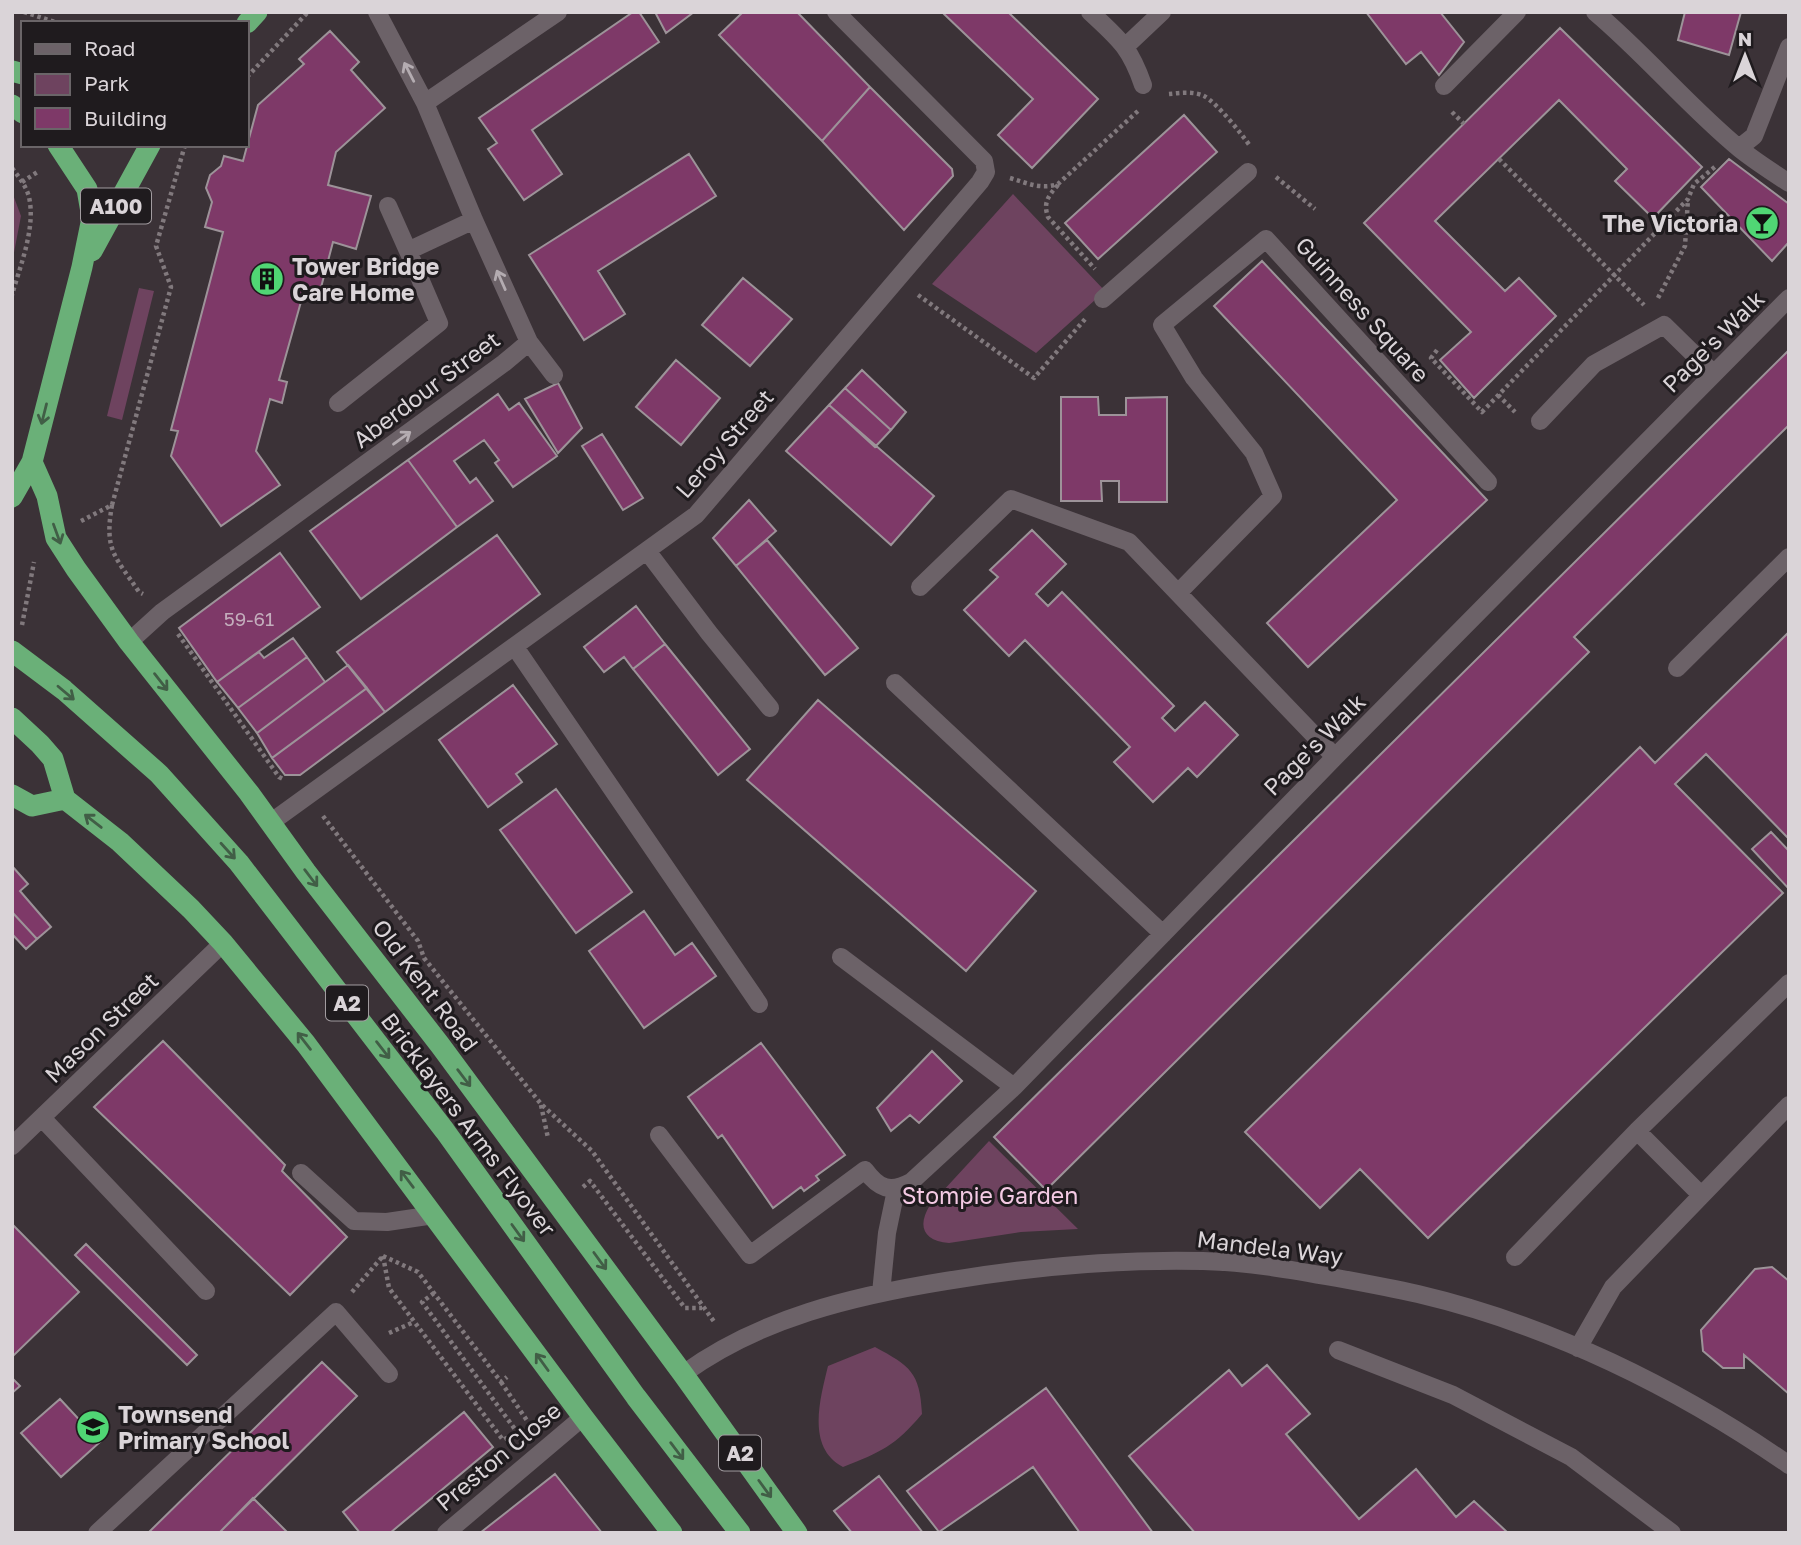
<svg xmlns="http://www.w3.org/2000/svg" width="1801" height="1545" viewBox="0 0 1801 1545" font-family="'Golos Text',sans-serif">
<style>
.green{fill:#6e435f}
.building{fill:#7e3968;stroke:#9d9399;stroke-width:2}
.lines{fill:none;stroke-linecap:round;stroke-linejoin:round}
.path{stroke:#81797d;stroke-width:4.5;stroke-dasharray:3.5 3.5;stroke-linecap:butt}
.minor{stroke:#6c6268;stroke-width:18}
.highway{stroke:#6ab078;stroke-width:21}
.oneway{stroke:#b4acb1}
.oneway2{stroke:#415e46}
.labels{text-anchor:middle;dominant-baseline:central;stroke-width:6;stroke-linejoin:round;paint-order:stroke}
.number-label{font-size:19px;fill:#c3adbc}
.shield{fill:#1f1b1e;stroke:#a29ca0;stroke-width:2}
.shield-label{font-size:21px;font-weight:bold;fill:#dad4d8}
.poi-label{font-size:23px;font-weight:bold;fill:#dad4d8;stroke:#1f1b1e;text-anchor:start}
.street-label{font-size:23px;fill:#dad4d8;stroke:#1f1b1e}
.park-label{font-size:23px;fill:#f4cae4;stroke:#1f1b1e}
</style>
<rect width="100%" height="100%" fill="#3b3237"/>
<path class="green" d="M12 192 21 216 12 263Z
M1013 194 1105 291 1036 353 932 284Z
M139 288 154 291 122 420 107 416Z
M989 1141 1078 1229 1021 1232 949 1243C923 1241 917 1226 930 1205Z
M875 1347C910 1366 920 1372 922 1414 895 1446 881 1452 843 1467 806 1448 820 1399 828 1366Z"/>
<path class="building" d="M633 12H639L659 42 532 130 562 174 524 200 488 149 497 143 479 118Z
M655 12H694L666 33Z
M743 12H797L870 87 822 141 719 35Z
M945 12H1008L1098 99 1032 168 998 135 1033 99 944 14Z
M1366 12H1440L1464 42 1439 75 1421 52 1406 64Z
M1685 12H1741L1729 55 1678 40Z
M1560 28 1702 167 1653 218 1615 181 1627 169 1559 100 1435 221 1505 291 1519 278 1556 316 1474 398 1440 360 1471 332 1364 223Z
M330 31 359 62 351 70 385 108 336 152 328 185 371 196 356 249 333 242 319 295 304 291 279 380 287 382 282 403 270 399 256 451 280 485 221 526 171 456 178 431 171 430 223 232 205 227 212 202 206 188 210 175 221 166 224 156 243 161 258 105 304 64 299 59Z
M870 87 952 169 953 176 904 230 822 141Z
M1184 115 1217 152 1098 259 1065 223Z
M689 154 716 196 598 271 625 314 584 340 529 255Z
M1729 159 1789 204V242L1772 261 1701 187Z
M1262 261 1487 500 1308 667 1267 623 1397 500 1214 306Z
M743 278 792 319 750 366 702 325Z
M1789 350V425L1574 637 1589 652 1046 1190 994 1137Z
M676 360 720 398 681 445 636 407Z
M862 370 906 412 891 430 845 388Z
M558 383 582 428 558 453 525 399Z
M845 388 891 430 875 447 829 405Z
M498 394 509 410 519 403 557 456 513 487 495 463 499 460 484 440 454 461 470 483 476 478 493 501 457 527 408 460Z
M1061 397H1098L1099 415H1126V398L1167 397V502H1119V481H1101L1102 501H1061Z
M829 405 934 496 891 545 786 451Z
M602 434 643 498 623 510 582 446Z
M408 460 457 527 361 599 310 531Z
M749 500 776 531 736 566 713 538Z
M1032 530 1066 564 1036 594 1048 606 1062 592 1174 706 1162 718 1175 731 1205 702 1238 735 1197 777 1188 768 1153 802 1114 762 1130 747 1025 640 1009 656 964 610 998 577 990 570Z
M497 535 540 594 385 712 337 652Z
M767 540 858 648 825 675 736 566Z
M280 553 320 607 217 682 179 628Z
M636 606 665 644 633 669 624 657 604 672 584 647Z
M1789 632V839L1706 754 1675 784 1783 893 1428 1238 1360 1169 1320 1208 1245 1132 1640 747 1655 763Z
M293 638 307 657 238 708 217 682 259 652 264 658Z
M665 644 750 749 718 775 633 669Z
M307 657 325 682 257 733 238 708Z
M348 665 367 688 272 758 257 733Z
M513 685 557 744 516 774 522 782 488 807 439 740Z
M367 688 385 712 300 775H285L272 758Z
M818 700 1036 891 966 971 747 780Z
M556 789 632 892 576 933 500 830Z
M1771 832 1789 851V889L1752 849Z
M12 866 28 884 20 891 51 927 37 939 12 912Z
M644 911 675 955 692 943 716 976 644 1028 589 951Z
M12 912 37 939 26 949 12 934Z
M163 1041 285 1165 282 1171 347 1237 290 1295 94 1107Z
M761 1043 845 1155 816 1176 819 1180 804 1191 801 1187 773 1208 722 1135 718 1138 688 1097Z
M932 1051 962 1081 919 1123 910 1115 891 1131 877 1108Z
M12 1224 79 1292 12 1357Z
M86 1244 197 1355 187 1365 75 1255Z
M1772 1267 1789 1281V1394L1744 1355V1368H1723L1703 1351 1701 1330 1755 1269Z
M322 1362 357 1396 219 1533H148Z
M1267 1365 1310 1414 1286 1434 1359 1519 1416 1469 1456 1517 1474 1501 1508 1533H1195L1129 1456 1229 1370 1242 1386Z
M12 1378 20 1386 12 1393Z
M1046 1388 1153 1533H1080L1033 1467 939 1532 907 1491Z
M60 1399 100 1442 61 1477 21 1433Z
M464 1412 493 1447 390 1533H360L343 1512Z
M555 1474 602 1533H480Z
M879 1476 923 1533H852L834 1511Z
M253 1498 288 1533H219Z"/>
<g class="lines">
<path class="path" d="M24 12 58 23
M247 77 308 12
M1169 94C1179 93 1194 91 1204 96 1217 103 1241 133 1250 146
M1452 112 1464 124
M1499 159 1644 305
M12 168C19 177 26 186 29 197 36 228 20 266 12 295
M1276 177 1315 209
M1010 178C1027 183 1041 190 1058 184L1139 110
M22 182 39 171
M1058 185C1048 196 1043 203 1048 217L1095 269
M918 295 1034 378 1086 318
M1658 298 1685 246 1688 199
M1437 350 1431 358 1482 412 1688 199 1694 184 1716 166
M1498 395 1515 412
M112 505C104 551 115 556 139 592L143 594
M81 521 112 505 171 287 156 246 185 145
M22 625 34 562
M178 634 279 777 283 779
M323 816 418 941 424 958 541 1104 592 1151 715 1323
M541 1105 548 1138
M583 1187 590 1181 685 1308H702
M383 1256 389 1288 503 1440 522 1430
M383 1256 418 1272 501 1382 507 1377
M352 1292 383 1256
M434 1293 422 1302 517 1432
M389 1333 414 1322
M501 1382 530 1425"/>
<path class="minor" d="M1090 12C1119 39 1130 47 1143 85
M1595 12C1646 55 1689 107 1740 149 1755 161 1772 172 1789 183
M1126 46 1162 12
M1444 86 1517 12
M425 103 558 12
M1739 148 1754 136 1789 47
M388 206 408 251
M1103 299 1248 172
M529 342 554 375
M338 403 439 323 408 251 474 220
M1540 421 1594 364 1664 325 1714 374
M647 551 709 633 770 708
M920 587 1011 499 1129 542 1335 757
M1179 592 1273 496 1254 453 1194 378 1162 325 1266 239 1488 482
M129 642 162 612 504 363 529 342 474 220 425 103 377 12
M515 647 759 1004
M1677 668 1789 557
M895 683 1163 934
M270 823 696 515 980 182 986 172 984 161 836 12
M841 957 1014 1087
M42 1118 206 1291
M659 1135 750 1255 865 1170C879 1189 890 1193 911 1182L1014 1087 1335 757 1789 298
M12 1146 223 943
M301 1173 354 1221 387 1222 434 1215
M1701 1195 1637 1131 1789 983
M1515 1257 1637 1131
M881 1293 887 1233 896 1190
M1578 1348 1613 1287 1789 1105
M1338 1350 1453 1395 1571 1457 1672 1533
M683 1374C760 1318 853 1296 946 1281 1030 1267 1118 1259 1203 1261 1248 1262 1293 1270 1337 1278 1364 1283 1391 1288 1418 1294 1550 1325 1678 1388 1789 1465
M97 1533 336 1312 389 1374
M446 1533 583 1417"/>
<path class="highway" d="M247 23 257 12
M12 71 23 74
M12 105 23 113
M92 251 150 145
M32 462 47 496 56 538 76 569 129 642 249 793 306 872 440 1045 683 1374 797 1533
M12 497 32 462 82 267 92 218 87 189 58 145
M12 651 64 690 159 774 239 863 445 1131 636 1397 740 1533
M12 718 40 744 53 759 65 799 120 842 191 909 223 943 306 1044 583 1417 672 1533
M12 795 32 806 65 799"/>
</g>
<defs><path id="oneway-shaft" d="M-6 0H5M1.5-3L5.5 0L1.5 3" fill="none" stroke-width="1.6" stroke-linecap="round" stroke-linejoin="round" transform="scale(1.75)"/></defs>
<g class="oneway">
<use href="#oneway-shaft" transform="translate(409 72) rotate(-117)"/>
<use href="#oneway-shaft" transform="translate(501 280) rotate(-114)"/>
<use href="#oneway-shaft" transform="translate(402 438) rotate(-36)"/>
</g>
<g class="oneway2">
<use href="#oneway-shaft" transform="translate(44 414) rotate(104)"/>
<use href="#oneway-shaft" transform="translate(57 534) rotate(70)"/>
<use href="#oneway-shaft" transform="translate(161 682) rotate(52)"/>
<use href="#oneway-shaft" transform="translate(66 693) rotate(40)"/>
<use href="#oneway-shaft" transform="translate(93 821) rotate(-142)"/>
<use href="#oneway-shaft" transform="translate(228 851) rotate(48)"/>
<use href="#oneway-shaft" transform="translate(311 878) rotate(53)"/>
<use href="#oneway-shaft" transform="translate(304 1041) rotate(-128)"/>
<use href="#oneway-shaft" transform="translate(383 1050) rotate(52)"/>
<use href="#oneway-shaft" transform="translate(464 1078) rotate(53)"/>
<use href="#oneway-shaft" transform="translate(407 1179) rotate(-127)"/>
<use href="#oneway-shaft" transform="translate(518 1233) rotate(54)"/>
<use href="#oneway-shaft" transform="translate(600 1261) rotate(54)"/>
<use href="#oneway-shaft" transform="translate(542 1362) rotate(-126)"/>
<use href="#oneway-shaft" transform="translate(677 1451) rotate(53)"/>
<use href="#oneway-shaft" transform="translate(765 1489) rotate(54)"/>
</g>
<defs>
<g id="bar-disc" transform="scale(1.75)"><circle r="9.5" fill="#50d674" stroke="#1f1b1e"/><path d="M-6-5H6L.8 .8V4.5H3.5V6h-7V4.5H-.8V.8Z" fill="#111"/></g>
<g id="building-disc" transform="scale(1.75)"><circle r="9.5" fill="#50d674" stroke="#1f1b1e"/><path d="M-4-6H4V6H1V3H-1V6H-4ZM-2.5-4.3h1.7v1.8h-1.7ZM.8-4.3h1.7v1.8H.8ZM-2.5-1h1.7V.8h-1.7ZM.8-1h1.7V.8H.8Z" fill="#111"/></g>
<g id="school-disc" transform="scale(1.75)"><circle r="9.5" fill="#50d674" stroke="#1f1b1e"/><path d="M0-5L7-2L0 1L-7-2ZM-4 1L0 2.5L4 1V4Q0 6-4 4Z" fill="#111"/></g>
</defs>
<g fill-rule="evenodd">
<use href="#bar-disc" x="1762" y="223"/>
<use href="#building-disc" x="267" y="279"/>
<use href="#school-disc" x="93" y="1427"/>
</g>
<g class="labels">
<g class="number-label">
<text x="249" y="618">59-61</text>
</g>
<g class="shield">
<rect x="81" y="188.5" width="70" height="35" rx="5"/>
<rect x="326" y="985.5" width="42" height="35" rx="5"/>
<rect x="719" y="1435.5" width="42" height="35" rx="5"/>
</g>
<g class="shield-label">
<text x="116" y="206">A100</text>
<text x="347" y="1003">A2</text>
<text x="740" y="1453">A2</text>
</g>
<g class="poi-label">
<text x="1738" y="223" text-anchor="end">The Victoria</text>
<text x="292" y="266">Tower Bridge<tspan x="292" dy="26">Care Home</tspan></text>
<text x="118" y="1414">Townsend<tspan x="118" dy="26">Primary School</tspan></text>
</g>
<g class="street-label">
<text transform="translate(1363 309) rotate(48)">Guinness Square</text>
<text transform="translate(1713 341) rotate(-45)">Page's Walk</text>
<text transform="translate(426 389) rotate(-37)">Aberdour Street</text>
<text transform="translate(724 443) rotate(-49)">Leroy Street</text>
<text transform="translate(1314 744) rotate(-45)">Page's Walk</text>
<text transform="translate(426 985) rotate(53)">Old Kent Road</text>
<text transform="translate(101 1027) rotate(-44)">Mason Street</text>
<text transform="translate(469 1124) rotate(53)">Bricklayers Arms Flyover</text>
<text transform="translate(1270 1247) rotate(7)">Mandela Way</text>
<text transform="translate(498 1456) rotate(-40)">Preston Close</text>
</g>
<g class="park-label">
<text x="990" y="1195">Stompie Garden</text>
</g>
</g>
<rect width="1801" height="1545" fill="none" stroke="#dad4d8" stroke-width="28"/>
<rect x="21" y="21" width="228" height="126" fill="#1f1b1e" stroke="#6a6568" stroke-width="2"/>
<rect x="35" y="44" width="35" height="10" fill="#6c6268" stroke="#6a6568" stroke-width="2"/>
<text x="84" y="56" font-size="21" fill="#dad4d8">Road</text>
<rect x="35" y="74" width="35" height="21" fill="#6e435f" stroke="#6a6568" stroke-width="2"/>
<text x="84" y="91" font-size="21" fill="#dad4d8">Park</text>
<rect x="35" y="108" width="35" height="21" fill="#7e3968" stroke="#6a6568" stroke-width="2"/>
<text x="84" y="126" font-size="21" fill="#dad4d8">Building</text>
<g transform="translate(1745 56)" stroke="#1f1b1e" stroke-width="5" paint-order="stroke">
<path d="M0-5L12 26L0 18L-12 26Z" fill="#dad4d8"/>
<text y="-10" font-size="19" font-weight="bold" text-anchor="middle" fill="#dad4d8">N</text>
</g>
</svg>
